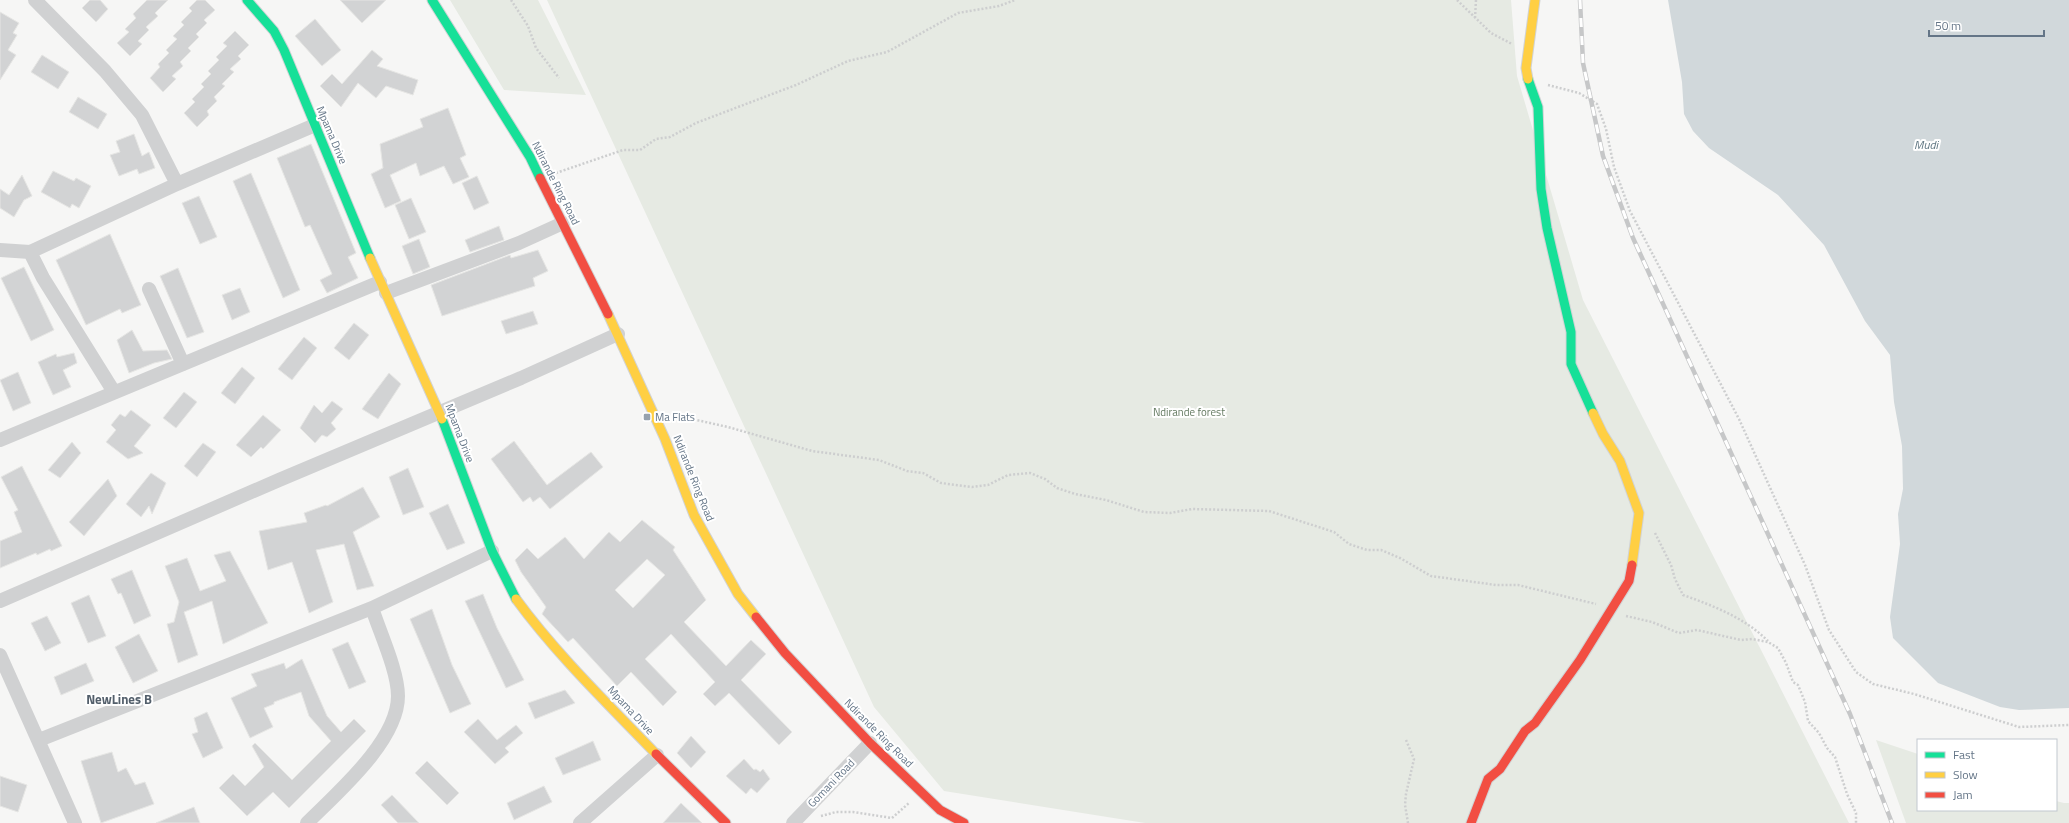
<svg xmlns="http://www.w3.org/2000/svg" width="2069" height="823" viewBox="0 0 2069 823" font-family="'Titillium Web',sans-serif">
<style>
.green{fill:#e6eae3}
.water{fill:#d1d8db}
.building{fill:#d2d3d4;stroke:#e6e6e4;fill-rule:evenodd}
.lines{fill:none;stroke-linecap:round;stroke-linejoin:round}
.fast-casing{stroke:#d1d3d5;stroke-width:11}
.slow-casing{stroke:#d1d3d5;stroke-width:11}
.jam-casing{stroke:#d1d3d5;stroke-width:11}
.path{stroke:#cdcecf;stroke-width:2.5;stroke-dasharray:2 2;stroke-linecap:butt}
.street{stroke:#d0d1d2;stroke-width:14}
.fast{stroke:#16e098;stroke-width:9}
.slow{stroke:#ffcf43;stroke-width:9}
.jam{stroke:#f24e42;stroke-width:9}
.rail-casing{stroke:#c6c7c8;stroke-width:4.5}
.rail{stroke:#fff;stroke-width:3;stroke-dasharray:9;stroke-linecap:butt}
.poi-dot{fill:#97a2ae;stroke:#fff;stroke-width:1.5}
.labels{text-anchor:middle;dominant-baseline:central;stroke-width:4;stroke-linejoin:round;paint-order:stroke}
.street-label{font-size:11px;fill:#647587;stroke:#fff}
.park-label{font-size:11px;fill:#637960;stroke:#fff}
.poi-label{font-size:11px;fill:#647587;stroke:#fff;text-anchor:start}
.water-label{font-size:12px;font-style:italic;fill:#607783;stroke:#fff}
.quarter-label{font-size:13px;font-weight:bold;fill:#535f6b;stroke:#fff}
</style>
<rect width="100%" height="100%" fill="#f6f6f5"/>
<path class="green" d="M450 0H538L586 95 504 90Z
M547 0H1511L1517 76 1583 300 1849 823H1145L944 791 874 707Z
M1876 740 1918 754V810H2056V801L2064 803H2069V823H1906Z"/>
<path class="water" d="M1668 0H2069V708L2019 710 2000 707 1938 683 1893 638 1890 617 1900 544 1898 514 1903 489 1902 446 1894 402 1890 355 1865 321 1824 245 1778 195 1709 148 1693 131 1684 114 1682 82Z"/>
<path class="building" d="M90 0H100L108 9 96 22 82 8Z
M147 0H168L155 13 158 16 146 27 149 30 138 41 142 44 130 56 117 43 129 32 125 29 136 18 133 14Z
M197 0H205L215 10 204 20 207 23 196 34 199 37 188 48 191 51 180 62 183 66 172 76 176 79 163 92 150 78 160 67 158 64 169 53 166 50 177 39 173 36 184 25 181 22 192 11 189 8Z
M340 0H386L362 23Z
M0 12 19 23 13 33 17 35 8 50 16 55 0 80Z
M315 19 341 50 322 66 295 36Z
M235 31 249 45 238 56 241 59 230 69 234 72 222 84 225 86 214 97 217 101 207 111 209 115 197 127 184 113 195 102 192 99 204 87 201 84 211 74 208 71 219 60 216 57 227 46 223 43Z
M372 50 383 59 377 66 418 80 413 95 386 86 376 98 358 83 341 107 320 86 332 74 342 84Z
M42 55 69 72 58 89 31 72Z
M78 97 107 114 98 129 69 112Z
M448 108 466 155 460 158 469 177 453 184 444 166 420 176 416 163 390 175 401 201 385 208 371 174 383 168 380 144 423 127 420 119Z
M134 134 142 156 149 152 155 168 139 174 137 169 119 176 110 155 120 152 116 141Z
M311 144 356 253 348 257 358 278 327 293 320 280 332 274 310 225 305 227 277 158Z
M53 171 74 181 76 178 91 186 79 208 72 204 70 208 41 192Z
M251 173 300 290 283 298 233 181Z
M22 175 32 196 24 200 14 217 0 208V189L9 195Z
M477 176 489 203 474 210 462 183Z
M199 196 217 237 200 244 182 203Z
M411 198 426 232 409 239 395 205Z
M499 226 504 240 470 252 465 240Z
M110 234 141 305 122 313 120 309 86 325 56 260Z
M419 239 430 267 413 274 402 246Z
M538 250 548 271 533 278 535 286 442 316 431 285 510 255 511 258Z
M24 267 54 330 31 341 1 278Z
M178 268 204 332 187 338 160 276Z
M240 288 250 312 232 320 222 295Z
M533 311 538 324 506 334 501 321Z
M354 323 369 335 349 360 334 348Z
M132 330 143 351 167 350 172 359 154 363 129 373 117 340Z
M304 337 317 348 292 380 278 369Z
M74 353 77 363 63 370 71 387 53 395 38 362 56 354 57 357Z
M242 367 255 378 235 404 221 393Z
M18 372 31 403 13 411 0 380Z
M389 373 401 384 378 419 362 409Z
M184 392 197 402 176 428 163 418Z
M332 401 343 409 331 423 336 429 327 437 322 435 315 443 300 428 314 405 322 413Z
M131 410 151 425 134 446 143 453 128 459 106 442 116 430 111 425 120 414 125 417Z
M263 415 281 430 263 449 261 447 251 457 236 445Z
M514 441 547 485 591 452 603 467 550 509 540 497 533 502 530 497 523 502 491 459Z
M72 442 81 453 60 478 48 470Z
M203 443 216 452 197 477 184 466Z
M22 466 62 546 51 551 50 549 37 555 36 553 0 568V541L22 532 14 512 18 510 1 477Z
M408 468 424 507 403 515 389 477Z
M151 473 166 483 152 514 149 506 141 517 126 504Z
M108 479 117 496 84 536 69 522Z
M363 487 380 517 353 532 374 586 357 590 344 544 316 550 333 602 309 613 292 562 268 570 259 531 307 522 304 513 326 505 327 506Z
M448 504 465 543 447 550 429 513Z
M642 520 675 547 673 550 706 600 684 622 726 666 751 640 766 654 741 680 792 732 779 745 729 693 715 706 703 694 715 682 671 634 645 659 677 692 663 706 631 672 617 686 573 638 568 642 542 614 546 607 521 572 515 560 527 548 538 559 565 537 584 559 609 532 620 542ZM647 559 665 575 633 608 615 590Z
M230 551 268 623 223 644 212 601 184 612 198 655 178 663 167 624 174 622 179 602 165 566 187 558 200 591 226 581 214 555Z
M132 570 151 616 134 624 121 593 118 594 111 579Z
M483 594 497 628 524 680 506 688 465 601Z
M89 595 106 636 88 643 71 603Z
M432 609 452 665 471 704 450 713 410 619Z
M47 616 61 643 45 651 31 623Z
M139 634 158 671 133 683 115 647Z
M348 642 366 682 349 689 332 649Z
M302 659 327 716 341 732 354 719 366 731 289 808 273 792 247 816 219 788 233 774 245 786 264 767 252 746 255 743 292 780 331 741 309 716 301 692 274 702V704L264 708 273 727 250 738 231 698 257 686 251 674 284 663 286 669Z
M86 663 94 681 61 695 54 677Z
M565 690 575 703 535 719 528 703Z
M207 712 223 748 203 758 192 734 198 732 194 718Z
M478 719 497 740 516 725 523 733 505 748 509 752 495 764 464 732Z
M691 736 706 752 691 768 677 753Z
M593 741 601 760 563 775 555 758Z
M112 752 118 772 126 768 135 785 145 782 154 804 101 823 81 761Z
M744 759 754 770 756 769 760 772 763 769 770 779 757 793 751 788 746 794 726 776Z
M427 761 459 793 447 805 415 773Z
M0 776 27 785 18 812 0 806Z
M544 786 552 802 514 820 507 803Z
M392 795 419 823H398L381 805Z
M681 803 702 823H663Z
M194 807 200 823H156Z"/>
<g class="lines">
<g class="fast-casing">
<path id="fast" d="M247 0 274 31 284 50 370 258
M432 0 530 157 540 178
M1528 79 1538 107 1541 189 1547 228 1571 332V364L1593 413
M442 419 492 551 516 599"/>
</g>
<g class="slow-casing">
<path id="slow" d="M1528 79 1526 68 1535 0
M370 258 442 419
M608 314 665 439 694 515 738 594 756 617
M1593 413 1603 434 1620 461 1639 513 1632 565
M516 599C557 655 608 704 656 754"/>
</g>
<g class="jam-casing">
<path id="jam" d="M540 178 608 314
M756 617 785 653 870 743 940 810 964 823
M656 754 726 823
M1471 823 1488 779 1500 769 1525 731 1535 723 1580 660 1629 581 1632 565"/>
</g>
<path class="path" d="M511 0 528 26 536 48 559 78
M1457 0 1491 33 1512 44
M1475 18 1476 0
M1548 85 1579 93 1597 104 1606 129 1614 167 1630 211 1739 419 1805 565 1829 630 1856 672 1873 684 1914 694 2019 727 2069 725
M556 173 623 150H640L656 139 670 137 696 123 796 85 848 61 887 52 958 13 999 6 1015 0
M674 415 728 427 812 451 879 460 907 471 923 473 941 483 972 487 988 485 1008 475 1030 473 1045 479 1057 488 1075 494 1106 500 1144 512 1170 513 1192 509 1269 511 1334 532 1349 544 1367 550H1381L1400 558 1431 576 1496 585H1518L1596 604
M1655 533 1671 565 1675 579 1683 595C1714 606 1745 618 1768 641
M1626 616 1652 622 1679 633 1697 630 1741 640 1752 639 1768 642 1778 648 1786 663 1793 682 1798 685 1805 702 1808 721 1819 733 1827 748 1835 757 1847 794 1856 813V823
M1406 740 1414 759 1406 794 1405 805 1408 823
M821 816 836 812H853L892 818 909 803"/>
<path class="street" d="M35 0 105 71 142 115 177 184
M0 250 30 252 177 184 315 125
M30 252 43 278 114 392
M149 289 183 364
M386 293 519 243 563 223
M0 440 380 282
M0 601 279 480 521 378 618 334
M0 655 75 823
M39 740 372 608 492 551
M307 823C337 793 398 741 398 696 398 671 380 633 372 608
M580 823 657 755
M793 823 870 743"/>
<use href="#fast" class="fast"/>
<use href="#slow" class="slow"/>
<use href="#jam" class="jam"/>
<g class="rail-casing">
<path id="rail" d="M1580 0 1583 63 1603 156 1633 238 1850 714 1892 823"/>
</g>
<use href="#rail" class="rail"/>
</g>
<rect class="poi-dot" x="643" y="413" width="8" height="8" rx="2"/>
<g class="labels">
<g class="street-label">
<text transform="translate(332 135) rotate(67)">Mpama Drive</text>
<text transform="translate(556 183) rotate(63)">Ndirande Ring Road</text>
<text transform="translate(460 433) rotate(69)">Mpama Drive</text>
<text transform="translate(694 478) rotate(68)">Ndirande Ring Road</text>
<text transform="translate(631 710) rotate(47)">Mpama Drive</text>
<text transform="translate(879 733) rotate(45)">Ndirande Ring Road</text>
<text transform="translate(831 783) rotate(-46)">Gomani Road</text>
</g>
<g class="park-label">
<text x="1189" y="412">Ndirande forest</text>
</g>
<g class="poi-label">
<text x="655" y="417">Ma Flats</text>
</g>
<g class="water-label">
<text x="1926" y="144">Mudi</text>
</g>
<g class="quarter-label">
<text x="119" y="699">NewLines B</text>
</g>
</g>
<rect x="1917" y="739" width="140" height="72" fill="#ffffff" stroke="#c1c8cf"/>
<rect x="1925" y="752" width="20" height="6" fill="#16e098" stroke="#c1c8cf"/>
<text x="1953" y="759" font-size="12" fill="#647587">Fast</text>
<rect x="1925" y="772" width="20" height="6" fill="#ffcf43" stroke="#c1c8cf"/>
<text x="1953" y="779" font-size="12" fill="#647587">Slow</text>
<rect x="1925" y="792" width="20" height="6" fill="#f24e42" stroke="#c1c8cf"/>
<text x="1953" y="799" font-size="12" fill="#647587">Jam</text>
<path d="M1929 30v6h115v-6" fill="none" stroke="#647587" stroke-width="2"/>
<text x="1935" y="30" font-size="12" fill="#647587" stroke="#ffffff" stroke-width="3" paint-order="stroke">50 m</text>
</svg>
